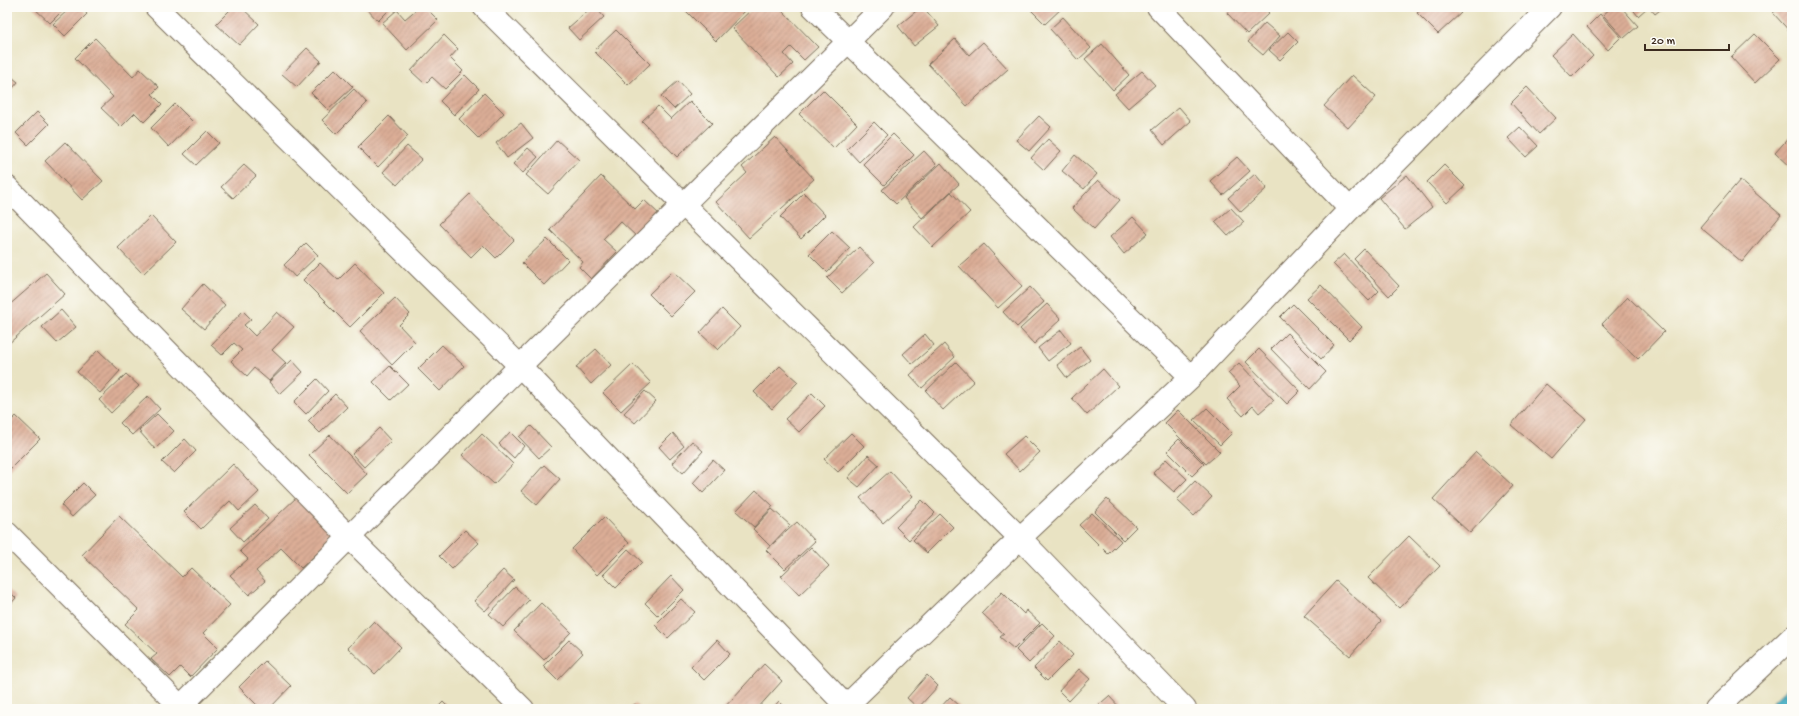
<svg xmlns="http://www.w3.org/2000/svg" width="1799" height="716" viewBox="0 0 1799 716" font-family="'Gochi Hand',sans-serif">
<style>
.water{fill:url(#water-waves);stroke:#3e6a6f}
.building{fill:url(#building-hatch)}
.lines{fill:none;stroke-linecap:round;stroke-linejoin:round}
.street-casing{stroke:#786b58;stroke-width:24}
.secondary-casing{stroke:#786b58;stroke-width:24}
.street{stroke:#fff;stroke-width:22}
.secondary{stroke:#fff;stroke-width:22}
</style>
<defs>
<pattern id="water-waves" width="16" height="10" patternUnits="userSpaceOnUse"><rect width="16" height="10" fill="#40aac0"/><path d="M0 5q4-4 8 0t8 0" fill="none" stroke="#378b9b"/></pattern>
<pattern id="building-hatch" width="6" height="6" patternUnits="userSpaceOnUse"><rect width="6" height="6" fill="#dbad96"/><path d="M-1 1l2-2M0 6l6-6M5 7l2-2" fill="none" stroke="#b38d7a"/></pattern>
</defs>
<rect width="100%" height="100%" fill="#fdfcf7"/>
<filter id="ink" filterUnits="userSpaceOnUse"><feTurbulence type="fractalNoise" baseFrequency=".025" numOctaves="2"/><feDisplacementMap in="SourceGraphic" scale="8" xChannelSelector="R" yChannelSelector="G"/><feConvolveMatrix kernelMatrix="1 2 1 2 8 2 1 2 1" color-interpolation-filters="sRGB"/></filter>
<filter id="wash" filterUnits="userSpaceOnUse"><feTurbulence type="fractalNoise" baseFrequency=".012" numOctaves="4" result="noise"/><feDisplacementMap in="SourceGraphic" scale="16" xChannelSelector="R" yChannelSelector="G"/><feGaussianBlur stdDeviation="0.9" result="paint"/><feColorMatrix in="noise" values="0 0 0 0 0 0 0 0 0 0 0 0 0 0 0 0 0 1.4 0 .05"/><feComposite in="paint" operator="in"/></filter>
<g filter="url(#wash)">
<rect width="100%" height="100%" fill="#e9e3c3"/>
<path class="water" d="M1792 683V709H1765Z"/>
<g id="blocks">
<path class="building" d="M33 7H66L50 23Z
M71 7H81L87 14 65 36 53 24Z
M233 7H241L259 24 239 45 216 24Z
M365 7H392L378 21Z
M419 7H425L438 20 407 50 382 23 397 10 405 19Z
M592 7H595L604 17 579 40 568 28Z
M688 7H749L716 41 685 10Z
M754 7H779L818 47 804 60 791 47 784 54 793 64 779 77 732 28Z
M921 7H923L939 26 914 46 898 26Z
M1032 7H1063L1045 24 1030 9Z
M1232 7H1263L1269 13 1247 34 1227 13Z
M1424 7H1454L1461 13 1438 34 1417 13Z
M1612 7H1621L1638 26 1624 38 1603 15Z
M1631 7H1648L1638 16Z
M1649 7H1664L1655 14Z
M1780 7H1792V34L1773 13Z
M1600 14 1621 37 1608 50 1587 27Z
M1063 17 1091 48 1078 60 1050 29Z
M1265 23 1280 36 1263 55 1248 42Z
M616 30 650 64 628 85 594 51Z
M1288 32 1298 42 1280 60 1269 50Z
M1573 34 1593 56 1572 77 1551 55Z
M1755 34 1780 59 1755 83 1731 57Z
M444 35 458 49 450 58 463 71 445 89 432 77 425 84 411 71Z
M95 38 133 77 140 69 159 87 152 94 162 104 144 122 135 113 121 127 101 108 113 97 75 58Z
M955 39 969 55 983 42 1008 69 967 106 928 64Z
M1102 44 1129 75 1113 90 1085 59Z
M307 48 321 61 297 87 282 74Z
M335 69 353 87 328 110 311 93Z
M1142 71 1155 85 1128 108 1115 94Z
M7 73 18 82 7 95Z
M465 75 479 89 454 115 440 101Z
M1352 75 1376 97 1348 128 1324 106Z
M678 81 690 94 674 109 661 96Z
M1527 87 1556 118 1539 134 1511 103Z
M354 89 367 103 336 134 322 120Z
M823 90 857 124 834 148 799 114Z
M484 93 504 113 479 139 459 119Z
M690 101 712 123 677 157 642 121 658 106 671 119Z
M175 104 193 122 169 147 151 128Z
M1179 107 1191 121 1164 145 1152 130Z
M37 112 49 124 28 145 16 133Z
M389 116 408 136 378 167 358 147Z
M1039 116 1051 127 1029 151 1016 140Z
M874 122 887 135 859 162 847 149Z
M521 123 533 138 507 158 496 143Z
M1520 127 1538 146 1526 157 1508 138Z
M207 131 219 143 196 165 184 154Z
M893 134 914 155 884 185 863 164Z
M1792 134V169L1775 153Z
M775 137 814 179 749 238 716 202 747 173 742 167Z
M1048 139 1061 151 1044 170 1031 158Z
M557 140 579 160 548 194 526 175Z
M65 142 103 181 82 200 45 161Z
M407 146 422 159 397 185 383 172Z
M528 148 538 157 523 173 513 164Z
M924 151 937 165 896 204 882 190Z
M1075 155 1097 174 1084 189 1062 171Z
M1237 157 1250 171 1223 195 1210 181Z
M941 163 959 184 922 218 904 198Z
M244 165 256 176 233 198 221 187Z
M1444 165 1465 186 1447 203 1427 182Z
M1255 174 1267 188 1241 212 1228 198Z
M1407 175 1432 207 1405 229 1379 198Z
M601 176 635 209 644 200 660 215 638 238 620 221 603 239 617 252 591 279 579 267 583 262 550 230Z
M1098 180 1120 200 1094 229 1072 208Z
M1740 180 1781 215 1742 262 1700 227Z
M951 192 970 212 933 247 914 227Z
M804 193 825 215 801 239 780 217Z
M470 194 514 240 496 258 483 245 471 257 439 224Z
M1231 208 1244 222 1228 236 1215 222Z
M151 216 176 242 143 274 118 248Z
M1133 217 1148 233 1124 254 1110 237Z
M832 231 850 248 827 272 809 254Z
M547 239 568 260 544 285 522 263Z
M306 243 318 255 295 277 284 265Z
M984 244 1022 286 998 308 959 266Z
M859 247 874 263 842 293 827 278Z
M1364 249 1399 286 1389 296 1354 259Z
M1344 254 1379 291 1369 301 1333 264Z
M320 263 338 280 355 263 384 293 350 327 303 280Z
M673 271 695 292 671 316 649 294Z
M46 273 65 294 7 345V307Z
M203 284 225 305 204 329 181 309Z
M1321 285 1362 327 1349 340 1307 298Z
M1030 287 1044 302 1017 327 1003 312Z
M1628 297 1664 332 1638 359 1602 324Z
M395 298 410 314 399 325 415 342 392 365 360 331Z
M1047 304 1061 319 1034 344 1020 329Z
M1293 304 1334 345 1321 359 1280 317Z
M722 309 740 327 718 350 700 333Z
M61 310 76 327 57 343 42 327Z
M243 311 251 319 244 325 255 336 277 312 294 327 272 350 286 363 269 381 254 368 247 376 231 361 242 350 234 343 222 355 211 345Z
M1061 330 1071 343 1048 361 1038 348Z
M1287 333 1326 372 1310 389 1271 349Z
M925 334 934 345 912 364 903 354Z
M944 344 955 357 922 388 910 375Z
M442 345 464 366 440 391 418 369Z
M1080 347 1090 360 1067 378 1057 365Z
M596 349 611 365 591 384 576 367Z
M1259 349 1300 391 1287 404 1246 362Z
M98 350 120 371 100 393 77 372Z
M292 360 303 372 280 394 269 382Z
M956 362 974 381 943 410 926 391Z
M1239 363 1274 400 1259 413 1253 406 1243 416 1227 399 1240 386 1228 373Z
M633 364 651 383 621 411 603 393Z
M390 366 408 384 391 400 373 382Z
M780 366 798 382 772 409 754 392Z
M1103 369 1118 386 1087 415 1072 398Z
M126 374 139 386 111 413 99 400Z
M317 379 328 391 306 414 294 402Z
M1546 384 1586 419 1551 459 1511 425Z
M645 391 656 401 635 423 624 413Z
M812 393 825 406 799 432 785 419Z
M335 394 347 407 320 433 308 421Z
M148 396 160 409 132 435 120 423Z
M1207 408 1232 433 1220 445 1194 420Z
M1178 410 1220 452 1206 464 1165 423Z
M157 414 174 431 155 449 139 431Z
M16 416 40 439 7 472V425Z
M531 426 551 447 539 458 519 437Z
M379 428 391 441 364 467 352 454Z
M510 432 524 446 514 458 499 444Z
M673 433 684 446 670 459 659 447Z
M851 433 864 446 838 472 824 459Z
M482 434 513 464 494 484 462 455Z
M330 435 367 474 347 493 309 455Z
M1024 436 1040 452 1020 471 1004 454Z
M185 439 196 451 174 473 162 462Z
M1179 439 1204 464 1192 476 1167 451Z
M692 441 703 451 683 473 672 463Z
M1476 452 1513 486 1470 533 1433 499Z
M868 455 879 465 859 487 848 478Z
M1166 459 1187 479 1174 492 1153 473Z
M713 460 724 470 703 493 693 483Z
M233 464 259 492 239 511 230 501 201 529 184 512Z
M544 465 560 479 537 505 521 491Z
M890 471 913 496 883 523 860 498Z
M1195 481 1212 497 1194 516 1177 500Z
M83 483 95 495 72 517 61 505Z
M756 490 773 506 754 527 736 511Z
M298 496 336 536 301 568 281 548 256 571 265 581 249 595 230 575 248 559 240 551Z
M1107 499 1136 527 1123 540 1095 512Z
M922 500 935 513 909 540 896 527Z
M255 505 268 519 243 542 230 528Z
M772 509 790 525 770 546 753 529Z
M1092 513 1121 541 1108 554 1079 525Z
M940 514 953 527 927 553 913 540Z
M119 516 182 577 191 568 230 605 203 633 218 648 190 677 180 667 170 677 151 659 157 654 125 624 139 610 82 555Z
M604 517 629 543 597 575 572 549Z
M797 522 815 541 785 569 766 550Z
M465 530 479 543 452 569 439 556Z
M1409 536 1440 566 1399 608 1368 578Z
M811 547 829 566 799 595 781 576Z
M628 549 642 562 616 588 603 575Z
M503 570 514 580 485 611 474 601Z
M671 576 684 590 658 616 645 603Z
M1336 581 1381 621 1350 656 1304 616Z
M515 587 529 600 503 627 489 614Z
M7 589 16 598 7 608Z
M1002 592 1024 614 1026 610 1040 623 1014 649 1000 637 1004 634 982 613Z
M681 599 695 612 668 638 655 625Z
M541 603 571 632 544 660 514 631Z
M374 621 401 647 375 674 348 648Z
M1042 623 1055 636 1029 663 1016 650Z
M569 640 583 653 557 680 543 666Z
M717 640 730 654 704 680 691 667Z
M1060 641 1073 655 1047 681 1034 668Z
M265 661 291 686 269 709H261L239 687Z
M764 664 782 681 757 709H723Z
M1079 669 1090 679 1069 701 1059 691Z
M927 675 938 686 918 708 907 698Z
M1109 696 1121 709H1094Z
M950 697 961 707 959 709H939Z
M779 701 787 709H772Z
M443 702 450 709H436Z
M635 704 640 709H629Z"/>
</g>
</g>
<g filter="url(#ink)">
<use href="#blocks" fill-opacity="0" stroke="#786b58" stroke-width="1"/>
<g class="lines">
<g class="street-casing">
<path id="street" d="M156 7 520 366 846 706 843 709
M484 7 1020 538 846 706 850 709
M813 7 1191 377 1020 538 1185 709
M1158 7 1350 209
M7 187 349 537 523 709
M1191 377 1350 209 1550 7
M7 533 183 709
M1716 709 1792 637"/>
</g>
<g class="secondary-casing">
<path id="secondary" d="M178 709 520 366 883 7"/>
</g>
<use href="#street" class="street"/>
<use href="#secondary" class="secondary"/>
</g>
</g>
<rect width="1799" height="716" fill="none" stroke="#fdfcf7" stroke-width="24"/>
<path d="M1645 44v6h84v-6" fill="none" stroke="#3b2a1e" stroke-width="2"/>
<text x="1651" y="44" font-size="12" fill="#3b2a1e" stroke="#fdfcf7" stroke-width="3" paint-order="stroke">20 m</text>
</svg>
